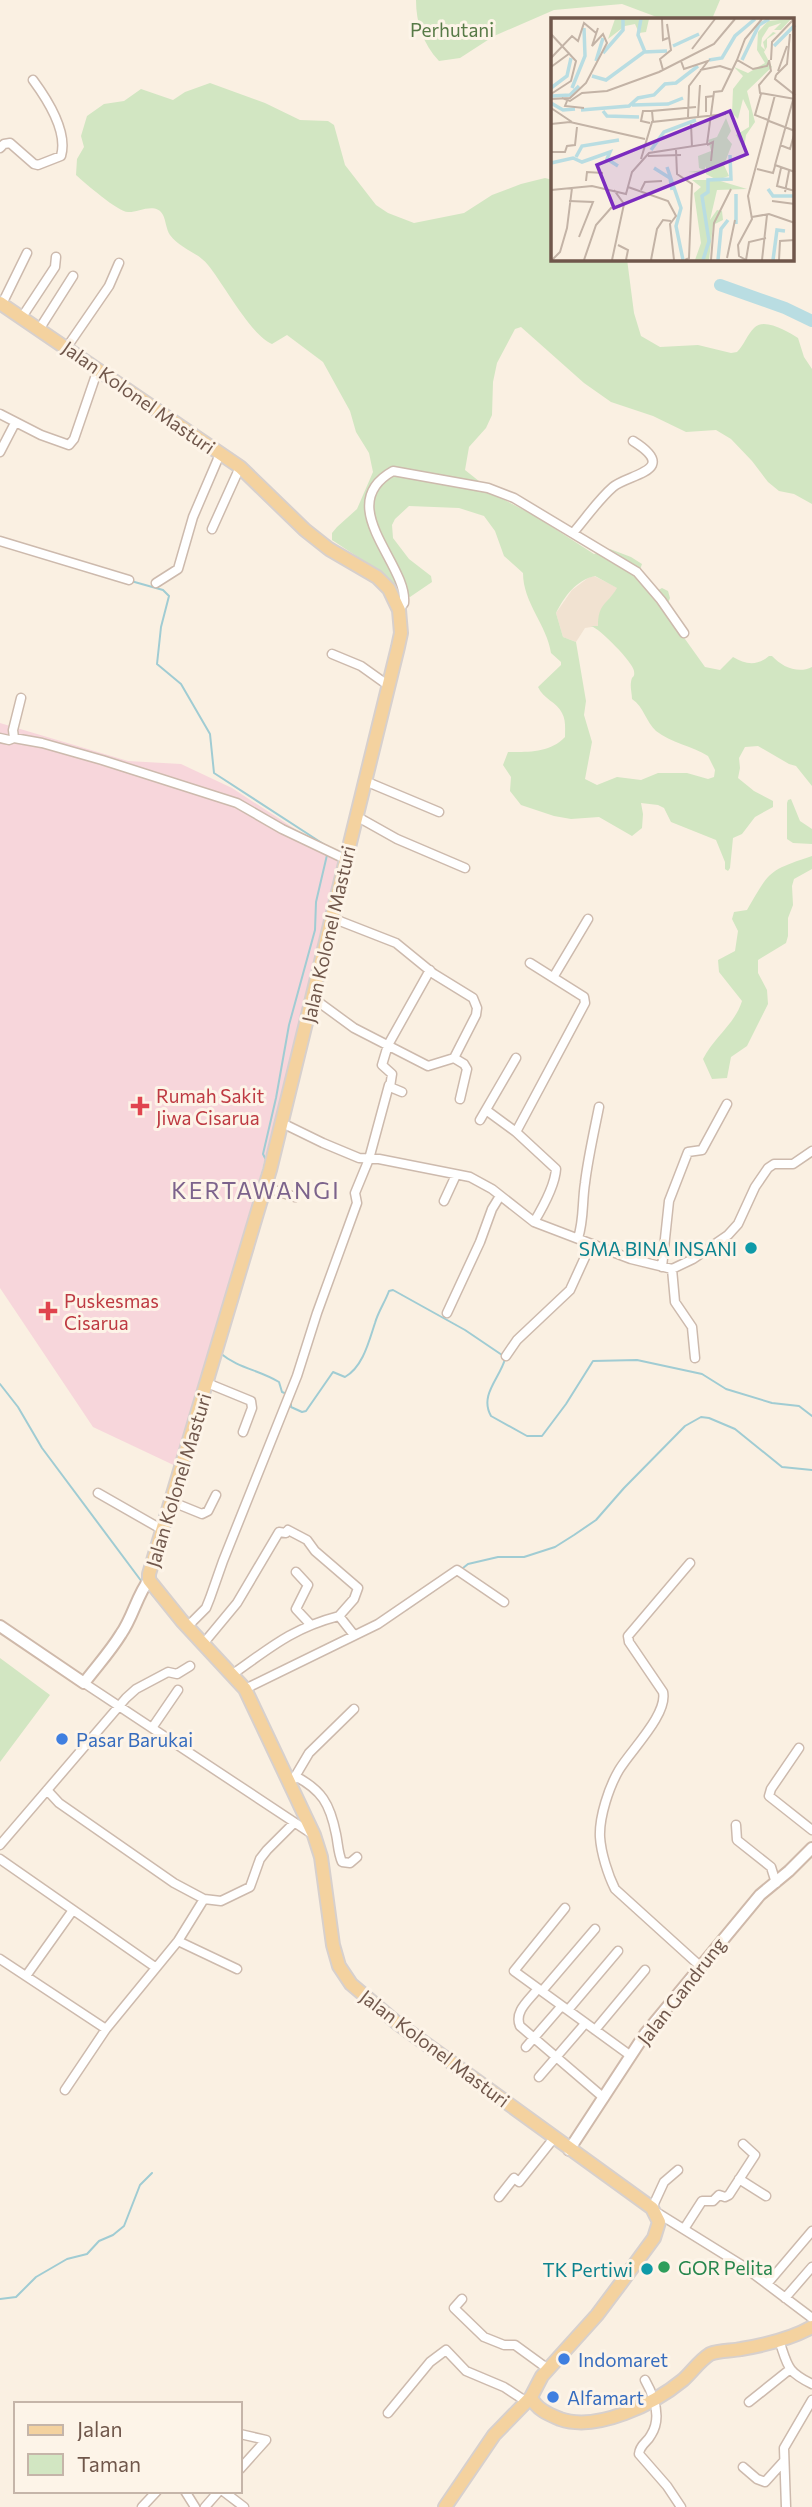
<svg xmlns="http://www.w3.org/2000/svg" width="812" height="2507" viewBox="0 0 812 2507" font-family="Commissioner,sans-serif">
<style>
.residential{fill:#f1e2d1}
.medical{fill:#f7d6db}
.green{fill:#d2e6c2;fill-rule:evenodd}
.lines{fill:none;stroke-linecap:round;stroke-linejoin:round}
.stream{stroke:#a0ccd3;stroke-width:2}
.river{stroke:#b9dde2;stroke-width:12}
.street-casing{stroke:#cdbaad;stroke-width:11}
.secondary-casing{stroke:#cfb9aa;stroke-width:14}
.primary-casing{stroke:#d7d0cd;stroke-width:16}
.street{stroke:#fff;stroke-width:8}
.secondary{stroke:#fff;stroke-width:10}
.primary{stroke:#f4d29f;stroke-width:12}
.health-dot{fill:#e0444e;stroke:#fdf4e8;stroke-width:2.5}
.culture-dot{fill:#0f9aa8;stroke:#fdf4e8;stroke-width:2.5}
.shop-dot{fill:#3f7fe0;stroke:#fdf4e8;stroke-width:2.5}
.leisure-dot{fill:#2e9e5b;stroke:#fdf4e8;stroke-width:2.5}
.labels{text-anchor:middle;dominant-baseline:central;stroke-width:6;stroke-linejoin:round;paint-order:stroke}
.park-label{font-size:19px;fill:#577a47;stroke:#fdf4e8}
.street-label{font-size:19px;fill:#70574b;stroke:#fdf4e8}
.health-label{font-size:19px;fill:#be3a42;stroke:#fdf4e8;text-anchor:start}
.culture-label{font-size:19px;fill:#0d838f;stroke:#fdf4e8;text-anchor:end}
.shop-label{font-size:19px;fill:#366cbe;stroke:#fdf4e8;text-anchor:start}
.leisure-label{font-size:19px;fill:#27864d;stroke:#fdf4e8;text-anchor:start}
.quarter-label{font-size:23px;letter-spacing:2px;fill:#7c638c;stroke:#fdf4e8}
.inset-river{fill:none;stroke:#b9dde2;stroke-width:3.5}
.inset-road{fill:none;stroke:#c3b3a6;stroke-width:2}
.view{fill:#7b2cbf;fill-opacity:0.15;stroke:#7b2cbf;stroke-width:3.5}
.inset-edge{fill:none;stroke:#70574b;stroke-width:3.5}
</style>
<rect width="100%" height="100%" fill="#faf0e2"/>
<path class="residential" d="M594 576 618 588 598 626 585 628 576 642 563 637 556 613 572 590 588 578Z"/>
<path class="medical" d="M0 723 128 761 181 764 232 788 344 861 182 1469 93 1427 0 1288Z"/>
<path class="green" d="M416 0H720L712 19H662L622 4 554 10 494 36 460 58 439 61C423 44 416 23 416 0Z
M210 83 265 103 300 120 328 121 334 125 345 165 376 205 388 213 414 223 464 213 492 195 521 184 545 178 553 180V259H627L634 313 641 336 660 347 698 345 731 353 737 352C744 345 747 335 754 328 764 317 788 332 798 338L804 357 812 369V504L794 494 779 491 768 482 752 461 731 439 716 430 686 432 653 416 611 402 584 383 521 327 515 329 497 363 493 382 492 415 486 428 469 447 465 470 499 497 535 516 594 554 610 549 631 557 642 564 637 578C643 588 651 595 662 588L668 591 670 598 665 611 705 667 720 670 733 657C745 664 756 667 769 656H772C782 667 798 674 812 667V786L796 766 789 764 758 746 745 747 739 758 740 768 738 778 754 791 773 801V807L755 817 742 834 733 838 730 868 728 871 725 869V862L716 840 671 822 664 808 658 805 641 803 643 814 642 828 632 836 599 817 571 819 554 816 521 805 510 791 511 777 503 765 508 752C528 752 550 753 565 737 565 729 566 720 562 713 557 702 543 699 538 687L561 665V662L551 653C547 625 523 603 523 573L504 556 495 531 484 516 459 508 409 506 395 519 392 525 393 538 409 559 431 576 432 582 410 597 379 571 332 540V533L337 527 357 509 373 472 369 453 356 432 350 411 323 362 287 335 272 344C252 337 223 283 208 265 198 252 180 249 170 235 166 229 166 221 163 215 156 201 137 213 128 212 118 212 85 183 76 175L77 159 84 147 81 136 87 116 104 104 124 101 141 89 173 100 185 92ZM595 576 617 588C607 605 598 603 598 626H591C599 628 633 662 634 671 635 679 632 674 631 682 630 687 632 694 632 699 644 707 646 722 656 731 671 743 692 746 708 756L715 770 714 777 708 779 687 773H658L641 780 617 777 597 785 585 779 592 742 584 715 586 701 576 642 563 637 556 613C564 597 576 580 595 576Z
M791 799 800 821 812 829V844L793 843 787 839V803L788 800Z
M812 856V869L794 879 792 886 793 905 788 918V936L786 943 758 960V973L767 990 768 1004 747 1046 731 1057 727 1078 712 1079 703 1059C714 1037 735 1024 742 1001L719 972 718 960 735 951 738 931 732 919 734 912 747 910C770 871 767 871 812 856Z
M0 1658 50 1695 0 1762Z"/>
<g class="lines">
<path class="stream" d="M131 581 163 590 169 596 161 627 157 664 181 684 210 734 214 773 328 847
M266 1160 263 1154 276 1098 289 1025 315 930 316 902 327 855
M220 1353C238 1368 259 1370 279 1382L282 1392 287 1394
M505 1359C500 1378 479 1395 491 1416L527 1436H542L566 1404 593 1361 637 1360 702 1374 726 1389 772 1403 799 1406 812 1416
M0 1384 18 1407 42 1448 142 1582
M291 1403V1407L302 1412 306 1411 333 1372 345 1377C363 1367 369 1341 375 1323 378 1312 385 1302 389 1291L393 1290 465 1330 502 1355
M463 1568 468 1564 498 1557H524L555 1547 574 1535 596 1520 624 1488 685 1426 701 1417 709 1418 735 1429 782 1467 812 1470
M148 1589 167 1612
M406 1610 439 1587
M227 1678 235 1687
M0 2299 16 2297 36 2277 67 2259 87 2254 99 2241 113 2235 124 2226 140 2185 152 2173"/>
<path class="river" d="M720 285 785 308 812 321"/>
<g class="street-casing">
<path id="street" d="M0 148 4 144 10 143 34 164 38 165 61 156C68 132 47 99 33 80
M2 304 27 253
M22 317 55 267 56 257
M40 328 73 276
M67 347 109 286 119 263
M0 414 41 435 69 445 74 439 98 369
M0 452 15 423
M212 529 240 467
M573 533C586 518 598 500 613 487 628 474 681 471 633 441
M0 541 129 580
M156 583 178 569 193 517 220 454
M399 610 404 603C408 564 332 505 393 471L488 488 514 498 637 572 661 600 684 633
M332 654 361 666 389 686
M0 738 9 740 14 738 42 743 102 760 237 803 282 829 345 859
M14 738 13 730 21 698
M365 781 439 812
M356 816 397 839 465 868
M332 918 396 943 434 974 473 998 477 1008 476 1015 454 1058
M530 963 584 997 585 1003 516 1132 556 1169C555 1186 543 1207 534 1222
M554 976 588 919
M313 998 354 1028 428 1066 454 1058
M454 1058 464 1064 467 1069 460 1099
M402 1092 390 1087 392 1074 382 1065 388 1045 430 970
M486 1110 516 1132
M480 1120 516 1058
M282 1123 323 1143 359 1158 379 1159 470 1177 492 1189 534 1222 631 1259 672 1269 693 1259 728 1235 738 1224 755 1187 768 1168 774 1164H793L812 1151
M265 1187 295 1197
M444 1201 456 1175
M578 1238C584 1220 582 1202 585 1183 588 1158 594 1132 599 1107
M662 1267 669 1201 688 1152 702 1150 727 1104
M672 1269 675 1302 692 1327 695 1358
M447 1313 480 1242 492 1209 500 1196
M506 1356 517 1340 570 1290 591 1244
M207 1383 251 1401 252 1408 243 1432
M98 1493 161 1529
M170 1501 202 1514 208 1511 216 1495
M690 1563 628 1636 629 1642 663 1692C668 1714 631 1750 619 1770 609 1787 599 1817 600 1837 601 1853 608 1875 615 1889L700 1966
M296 1572 308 1585 296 1609 310 1624
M187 1627 206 1608 210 1598 223 1561 297 1376 317 1313 357 1203 355 1193 369 1159 389 1085
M203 1644 237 1603 279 1532 286 1533 288 1530 307 1540 315 1551 358 1588 354 1599 339 1616 354 1635
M233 1674C271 1647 293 1628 339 1616
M84 1683 312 1834
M245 1689 378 1624 457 1570 504 1602
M152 1728 178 1690
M799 1748 771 1789 769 1796 812 1830
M295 1776C322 1790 330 1804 336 1834 338 1843 338 1853 342 1862L350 1863 357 1857
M293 1780 309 1753 354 1709
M47 1790 59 1803 174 1883 204 1899
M736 1825 737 1840 771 1867 776 1883
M0 1845 126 1698 136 1689 168 1672 177 1674 190 1666
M0 1859 155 1967
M565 1908 514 1971 631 2056
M178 1941 237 1969
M0 1959 106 2029
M26 1976 73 1910
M536 1991C528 2001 514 2012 520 2026L604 2098
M542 1991 595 1929
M568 2010 618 1951
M595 2030 645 1970
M526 2047 559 2009
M539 2077 583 2026
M65 2090 106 2029 178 1941 204 1899 221 1901 250 1887 260 1859 267 1850 294 1823
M739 2179 766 2196
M499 2197 514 2178 519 2182 554 2138
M652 2208 664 2182 678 2170
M656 2212 743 2266 812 2318
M684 2229 702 2201H713L719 2195 725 2197 729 2195 755 2155 743 2144
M767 2284 812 2231
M785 2298 812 2267
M462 2299 454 2308 484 2337 504 2345H515L548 2369
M779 2340C788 2366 786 2371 812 2384
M645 2380C654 2396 662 2418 651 2435 647 2443 640 2444 639 2454L667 2486 681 2507
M749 2402 789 2370
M388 2413 430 2362 446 2350 466 2371 504 2387 527 2402
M240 2434 266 2440 240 2469
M743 2467 757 2479 765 2482 784 2461
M185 2491 195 2507
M223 2491 244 2507
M142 2507 157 2491
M205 2507 219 2491
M786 2507 784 2448 812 2400"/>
</g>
<g class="secondary-casing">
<path id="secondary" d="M0 1626 84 1683C96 1667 110 1652 121 1634 133 1617 137 1595 149 1580
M569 2150 645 2034 760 1895 789 1871 812 1848"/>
</g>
<g class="primary-casing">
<path id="primary" d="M0 303 240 467 305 530 329 549 377 577 389 589 399 610 401 633 398 647 270 1170 149 1574V1580L182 1621 245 1689 314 1835 321 1857 333 1945 339 1966 351 1984 397 2023 652 2208 659 2222 654 2238 621 2283 597 2315 542 2376 531 2397 494 2435 445 2507
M531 2397C536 2409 548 2414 560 2419 597 2432 654 2404 683 2380 692 2372 699 2361 710 2354 719 2350 731 2351 741 2349 765 2345 791 2339 812 2327"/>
</g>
<use href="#street" class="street"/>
<use href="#secondary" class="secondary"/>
<use href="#primary" class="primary"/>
</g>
<g class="health-dot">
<path d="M136.5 1095.5h7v7h7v7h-7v7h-7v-7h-7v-7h7z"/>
<path d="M44.5 1300.5h7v7h7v7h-7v7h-7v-7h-7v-7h7z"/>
</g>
<g class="culture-dot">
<circle cx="751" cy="1248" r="7"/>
<circle cx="647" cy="2269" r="7"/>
</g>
<g class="shop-dot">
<circle cx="62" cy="1739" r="7"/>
<circle cx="564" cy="2359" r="7"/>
<circle cx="553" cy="2397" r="7"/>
</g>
<circle class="leisure-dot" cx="664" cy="2267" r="7"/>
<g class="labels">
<g class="park-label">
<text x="452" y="29">Perhutani</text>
</g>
<g class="street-label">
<text transform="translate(139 397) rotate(35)">Jalan Kolonel Masturi</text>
<text transform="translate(328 934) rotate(-77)">Jalan Kolonel Masturi</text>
<text transform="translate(178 1480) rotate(-73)">Jalan Kolonel Masturi</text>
<text transform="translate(681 1991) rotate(-52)">Jalan Gandrung</text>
<text transform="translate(435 2048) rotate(37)">Jalan Kolonel Masturi</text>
</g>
<g class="health-label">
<text x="156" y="1095">Rumah Sakit<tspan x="156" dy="22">Jiwa Cisarua</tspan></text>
<text x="64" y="1300">Puskesmas<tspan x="64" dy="22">Cisarua</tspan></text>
</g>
<g class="culture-label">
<text x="737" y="1248">SMA BINA INSANI</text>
<text x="633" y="2269">TK Pertiwi</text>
</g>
<g class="shop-label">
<text x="76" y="1739">Pasar Barukai</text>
<text x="578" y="2359">Indomaret</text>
<text x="567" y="2397">Alfamart</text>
</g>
<g class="leisure-label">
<text x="678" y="2267">GOR Pelita</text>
</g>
<g class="quarter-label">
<text x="256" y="1190">KERTAWANGI</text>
</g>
</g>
<g transform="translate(551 18)">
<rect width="243" height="243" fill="#faf0e2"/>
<path d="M64 1H98L95 14 88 15 84 6 74 8 57 21ZM240 1 230 12H223L230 5 218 9 211 20 210 28 214 32 212 24 222 14 225 15 216 21V29L213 34 221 49 196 73 204 104 195 117 193 131 185 117 198 109V93L192 81 187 101 181 95 182 71 192 58 183 49 197 55 214 45 206 32 207 14 217 3ZM175 100 180 113 176 120 181 126 173 147 178 158 166 162 196 171 166 172 159 202 166 192 171 193 172 202 162 207 158 242H144L150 225 143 175 150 169 141 162H166L155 156V148L152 155 137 154 153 152 148 150 147 138 160 133 157 122 166 119Z" fill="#d2e6c2"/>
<path class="inset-river" d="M90 1 87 17 94 34M122 28 148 16M223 28 244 7M52 35 72 12V1M158 42 171 40 184 18 204 1M191 42 208 7 218 1M45 43 52 20M41 58 55 62 93 34 116 33M0 70 16 58 20 40M21 70 34 38 33 10M1 78 19 77 28 68M0 85 12 92 24 91M81 87 117 86 132 80M30 92 78 88 87 80 103 77 114 66 125 65 147 48M52 93 56 98 88 99M100 132 113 114 145 102M25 139 31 128 68 122M0 145 22 140 31 144 59 134 56 141 67 148M116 149 130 190 125 208 132 242M103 150 119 160 121 172M217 171 222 178H244M185 176V206M152 242 158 223 151 178 157 174V162L180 161 179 137M167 242 170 211 177 202M222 242 226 212 234 213"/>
<path class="inset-road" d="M111 1 112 22 117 20M0 16 25 43 20 63 0 76M141 31 164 1M0 40 21 18 27 23 33 5 45 15M186 42 194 21 211 1M218 42 220 53 208 67 209 75 244 81M220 42 221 24 243 1M130 43 133 51 157 43 138 68 137 99M0 49 19 35M112 52 109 41 120 32 116 6M149 52 169 48 181 52M227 53 236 28M225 57 236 46 239 16M225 57 224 61 244 77M210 76 204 97 217 102M11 80 19 83 31 75 56 73 108 54 163 26 184 1M0 81 19 80 35 65 56 25 52 16 41 28 47 10M242 82 224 147 244 154M16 83 14 88 33 90M0 90 21 104M155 94V79L163 78M147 98 149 67M218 103 244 113M102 104 101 93 145 89M99 105 90 103 92 93H101M0 106 19 104 94 121M140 106 141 129M156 127 162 124 160 143M229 127 239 131 243 117M125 132 126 156 141 166 138 240 134 242M0 134H14L16 128 24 127 26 109M97 138 130 137M90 141 101 104 175 96M230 150 226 168 244 173M206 151 222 155 224 148M35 163 36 154 52 155M77 169 117 183 125 198 119 206 123 242M0 172 41 168 75 176 81 154 98 135 156 126 163 74 171 73 186 42 202 51 216 48 218 43M90 172 94 164 111 163M234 174 238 153M18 183 42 184 28 219M221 183 244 186M201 199 218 196 244 205M67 227 77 232 75 242M176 240 184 202M1 242 9 234 16 210 21 170M33 242 45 207 60 190 70 188M61 242 73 186 63 172M100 242 106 211 112 202 120 203M160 242 163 205 180 171M195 242 198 224 215 220M195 242 188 238 187 227 201 201 197 178 224 77M211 242 216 197M228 242 229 223 244 222"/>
<path class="view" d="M179 93 196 136 63 190 46 147Z"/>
<rect width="243" height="243" class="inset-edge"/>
</g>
<rect x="14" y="2402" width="228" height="91" fill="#fdf4e8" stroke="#c5b5a9" stroke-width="2"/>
<rect x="28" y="2425" width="35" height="10" fill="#f4d29f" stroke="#c5b5a9" stroke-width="2"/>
<text x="77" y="2437" font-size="21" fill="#70574b">Jalan</text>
<rect x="28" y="2454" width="35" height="21" fill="#d2e6c2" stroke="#c5b5a9" stroke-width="2"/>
<text x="77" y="2472" font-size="21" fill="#70574b">Taman</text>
</svg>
